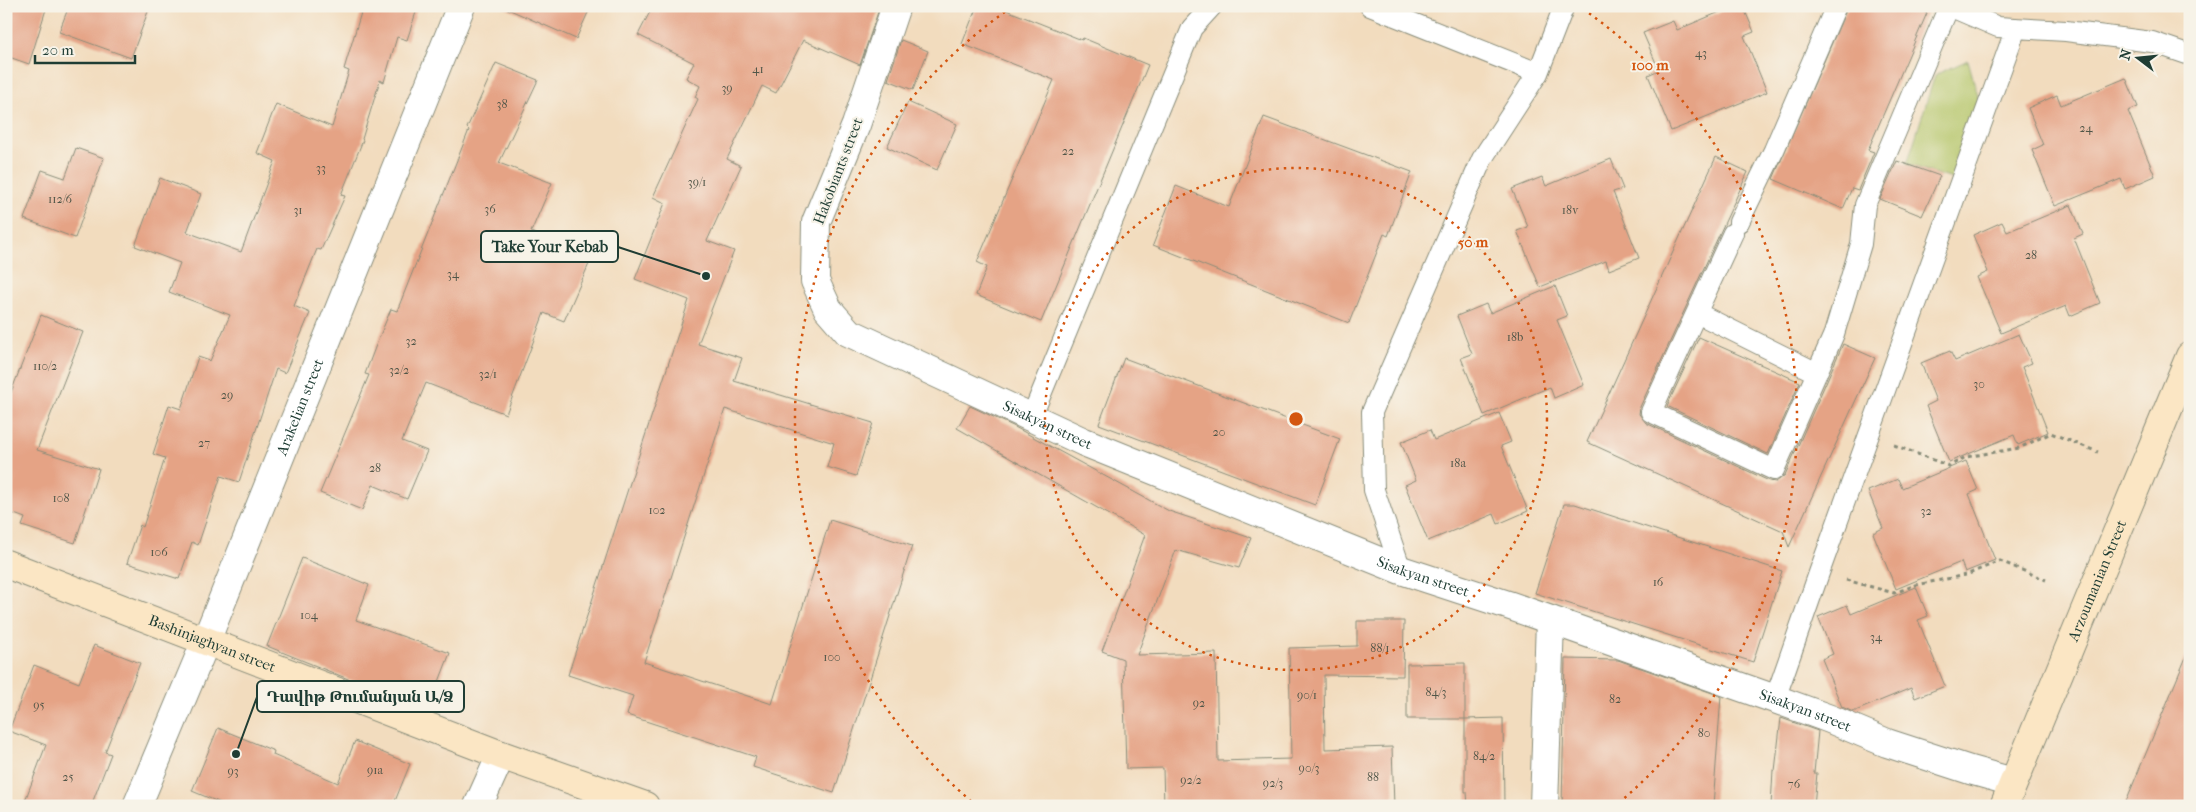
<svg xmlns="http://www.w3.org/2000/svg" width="2196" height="812" viewBox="0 0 2196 812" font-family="'IM FELL French Canon','Noto Serif Armenian',serif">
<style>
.green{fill:#b4c567;stroke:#6a814e}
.building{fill:#e5a385}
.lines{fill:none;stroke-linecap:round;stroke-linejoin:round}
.service-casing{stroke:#888c79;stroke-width:22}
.minor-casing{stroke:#888c79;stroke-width:30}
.tertiary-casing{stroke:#888c79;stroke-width:30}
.secondary-casing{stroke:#888c79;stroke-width:30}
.path{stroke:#888c79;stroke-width:3;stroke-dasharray:4 4;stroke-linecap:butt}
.service{stroke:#fff;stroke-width:20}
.minor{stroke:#fff;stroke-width:28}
.tertiary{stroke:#fff;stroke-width:28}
.secondary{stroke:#fbe6c4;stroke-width:28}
.ring{fill:none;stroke:#d45610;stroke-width:2.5;stroke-dasharray:2.5 5}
.labels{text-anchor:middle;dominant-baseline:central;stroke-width:4;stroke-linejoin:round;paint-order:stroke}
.number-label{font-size:12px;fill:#505648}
.street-label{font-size:15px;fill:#1f3d34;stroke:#f7f3e8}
.centre{fill:#d45610;stroke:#f7f3e8;stroke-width:2.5}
.ring-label{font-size:15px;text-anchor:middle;font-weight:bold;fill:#d45610;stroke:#f7f3e8;stroke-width:4;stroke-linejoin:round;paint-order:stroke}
.leader{fill:none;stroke:#1f3d34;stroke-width:2}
.callout-dot{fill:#1f3d34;stroke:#f7f3e8;stroke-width:2}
.callout{fill:#f7f3e8;stroke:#1f3d34;stroke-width:2}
.callout-label{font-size:16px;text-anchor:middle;font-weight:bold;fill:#1f3d34}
</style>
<rect width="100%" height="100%" fill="#f7f3e8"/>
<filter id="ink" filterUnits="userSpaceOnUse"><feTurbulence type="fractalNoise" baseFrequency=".02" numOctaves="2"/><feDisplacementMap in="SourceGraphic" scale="10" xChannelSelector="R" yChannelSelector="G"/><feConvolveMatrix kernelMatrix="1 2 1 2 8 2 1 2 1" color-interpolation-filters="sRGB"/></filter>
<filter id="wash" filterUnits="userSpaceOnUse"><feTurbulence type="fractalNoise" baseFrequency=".0096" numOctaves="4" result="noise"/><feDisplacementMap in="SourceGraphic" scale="20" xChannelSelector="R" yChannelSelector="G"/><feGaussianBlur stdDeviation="1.12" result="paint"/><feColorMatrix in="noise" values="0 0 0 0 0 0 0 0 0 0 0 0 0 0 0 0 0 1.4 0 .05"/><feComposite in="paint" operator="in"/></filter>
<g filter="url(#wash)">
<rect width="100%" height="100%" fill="#f2dcbe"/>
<path class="green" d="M1968 60 1979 100 1952 179 1907 164 1935 75Z"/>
<g id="blocks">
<path class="building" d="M6 6H47L29 64 6 56Z
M69 6H150L131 58 59 32Z
M363 6H418L407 40 397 37 384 82 380 80 362 139 363 140 341 195 345 196 321 250 317 249 294 306 310 313 285 373 276 369 239 482 221 476 198 545 192 542 179 579 127 563 140 525 143 527 165 458 153 454 169 405 181 409 198 357 210 361 230 315 169 292 180 263 135 246 160 178 201 194 187 232 241 252 275 161 257 153 276 104 332 127 349 71 344 69Z
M501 6H591L576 39Z
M653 6H865L878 12 860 65 803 40 776 93 762 86 727 159 741 166 707 241 734 251 698 344 742 358 734 381 873 423 856 476 827 467 834 443 725 409 644 662 772 704 830 520 912 546 834 793 753 767 756 757 627 715 633 696 568 675 689 300 635 279 665 203 653 197 698 99 695 97 700 86 686 78 694 63 638 35Z
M977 6H996L1082 40 1083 38 1148 65 1041 322 976 295 987 267 977 262 1054 80 962 44Z
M1734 6H1743L1754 32 1744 36 1767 92 1671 131 1648 75 1659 70 1643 33 1673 21 1677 30Z
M1848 6H1911L1927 13 1868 150 1874 152 1858 190 1852 188 1843 209 1773 179Z
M901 40 928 51 913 90 888 80Z
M496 63 538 80 499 163 552 183 531 232 592 257 564 321 544 313 506 414 426 383 402 441 427 451 407 499 373 485 362 510 320 493 369 375 365 374 376 345 391 309 397 311 469 130 467 128Z
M2126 78 2138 107 2128 111 2155 176 2125 189 2121 179 2055 206 2032 150 2043 145 2028 108 2057 95 2061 105Z
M908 102 957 124 937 170 887 147Z
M1264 117 1412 172 1388 236 1384 234 1349 323 1153 245 1176 186 1229 207Z
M76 148 104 158 75 238 24 219 42 170 65 178Z
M1716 157 1748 172 1640 407 1639 414 1646 423 1769 481 1776 482 1785 475 1843 344 1875 358 1789 547 1783 531 1587 442Z
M1611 159 1623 189 1613 192 1639 258 1609 270 1606 261 1540 287 1517 231 1528 227 1512 189 1542 177 1546 186Z
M1897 161 1940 176 1922 216 1880 199Z
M2071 205 2083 234 2074 238 2100 303 2070 316 2066 306 2001 333 1977 277 1988 272 1973 235 2002 222 2007 232Z
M1555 286 1567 316 1557 320 1584 385 1554 398 1550 387 1484 415 1461 358 1472 354 1457 316 1486 304 1490 313Z
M41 315 83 332 37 450 99 469 75 543 22 526 25 518 6 511V405Z
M2019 334 2032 363 2022 367 2048 432 2018 445 2014 435 1949 462 1926 406 1936 401 1921 363 1950 351 1955 361Z
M1699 337 1800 382 1768 454 1667 406Z
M1124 358 1340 439 1315 505 1099 424Z
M970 406 1013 426 1169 511 1251 538 1239 568 1176 550 1137 655 1216 653 1218 761 1291 759 1289 648 1357 646V621H1404L1403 676 1324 675 1325 749 1392 747 1394 806H1164L1163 768 1126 769 1123 659 1102 651 1145 535 957 428Z
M1499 413 1511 442 1501 446 1528 511 1498 524 1494 514 1428 541 1405 485 1416 480 1401 442 1430 430 1434 440Z
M1966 461 1978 490 1969 494 1995 560 1965 572 1961 562 1896 589 1873 533 1883 528 1868 491 1898 479 1902 488Z
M1564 504H1575L1782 571 1753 662 1535 593Z
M302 558 369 585 356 620 450 653 432 700 372 679 368 687 267 646Z
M1916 587 1928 616 1918 620 1945 686 1915 698 1911 688 1853 712 1842 707 1822 659 1833 654 1818 617 1847 605 1851 614Z
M94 645 140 663 105 752 111 754 91 806H23L46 745 9 731 34 665 79 683Z
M2189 650 2190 806H2124Z
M1565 659 1618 660 1721 696 1713 806H1562Z
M1465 663V719H1407V664Z
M1503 718 1504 806H1468L1467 792H1465V719Z
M1781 718 1818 731 1814 773H1817L1814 806H1771L1773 770 1775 771Z
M218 728 274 751 273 755 338 783 355 741 410 764 393 806H228L192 791Z"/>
</g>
</g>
<g filter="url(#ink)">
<use href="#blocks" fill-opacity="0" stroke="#888c79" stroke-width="1"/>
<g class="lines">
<g class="service-casing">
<path id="service" d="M1370 6 1538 73 1564 6
M1949 6 1998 27 2066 31 2152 42 2190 55
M1739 222 1774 150 1836 6
M1733 233 1651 412 1774 470 1834 334 1861 244 1865 205 1949 6
M1697 313 1817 373
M1032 416 1192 28 1212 6
M1401 570 1374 490 1372 412 1482 159 1538 73
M1775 699 1819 573 2016 28"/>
</g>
<g class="minor-casing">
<g id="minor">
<path id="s1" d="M896 6 856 125 816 222 815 281 828 309 848 332 1084 442 1401 570 1508 605 1775 699 1830 719 1887 743 1970 770 2013 782"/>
<path d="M478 806 501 755"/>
<path d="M1544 806 1550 620"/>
</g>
</g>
<g class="tertiary-casing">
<g id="tertiary">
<path id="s2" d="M137 806 206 641 461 6"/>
</g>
</g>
<g class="secondary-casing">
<g id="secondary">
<path id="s3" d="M6 564 501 755 645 806"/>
<path id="s4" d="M2004 806 2190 356"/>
</g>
</g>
<path class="path" d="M1894 445 1949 466 1966 457 2019 448 2051 433 2098 452
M1846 580 1894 593 1916 585 1966 575 2000 561 2046 580"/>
<use href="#service" class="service"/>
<use href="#minor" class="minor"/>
<use href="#tertiary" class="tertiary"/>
<use href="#secondary" class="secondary"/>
</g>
</g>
<g class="ring">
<circle cx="1296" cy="419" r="251"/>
<path d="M977 806A501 501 0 0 1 1009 9M1583 9A501 501 0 0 1 1615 806"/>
</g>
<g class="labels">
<g class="number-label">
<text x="1701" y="53">43</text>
<text x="758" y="69">41</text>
<text x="727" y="88">39</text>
<text x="502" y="104">38</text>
<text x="2086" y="128">24</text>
<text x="1068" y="151">22</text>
<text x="321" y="168">33</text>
<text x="697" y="182">39/1</text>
<text x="60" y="199">112/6</text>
<text x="490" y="209">36</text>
<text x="298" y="210">31</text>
<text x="1570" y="210">18v</text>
<text x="2031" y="255">28</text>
<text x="453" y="274">34</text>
<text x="1515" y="337">18b</text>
<text x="411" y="341">32</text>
<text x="45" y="366">110/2</text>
<text x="399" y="370">32/2</text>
<text x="488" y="374">32/1</text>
<text x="1979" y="384">30</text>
<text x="227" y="395">29</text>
<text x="1219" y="432">20</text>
<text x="204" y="443">27</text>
<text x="1458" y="463">18a</text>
<text x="375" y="468">28</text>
<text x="61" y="498">108</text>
<text x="657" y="510">102</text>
<text x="1926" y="511">32</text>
<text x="159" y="552">106</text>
<text x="1658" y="582">16</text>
<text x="309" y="615">104</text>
<text x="1876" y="637">34</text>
<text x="1380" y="648">88/1</text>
<text x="832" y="657">100</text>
<text x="1436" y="692">84/3</text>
<text x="1307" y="695">90/1</text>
<text x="1615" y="699">82</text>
<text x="1199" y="703">92</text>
<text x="39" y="705">95</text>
<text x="1704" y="733">80</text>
<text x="1484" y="756">84/2</text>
<text x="1309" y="768">90/3</text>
<text x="375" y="770">91a</text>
<text x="233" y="771">93</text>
<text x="68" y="777">25</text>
<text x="1373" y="777">88</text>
<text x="1191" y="780">92/2</text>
<text x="1273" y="783">92/3</text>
<text x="1794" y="784">76</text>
</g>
<g class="street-label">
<text transform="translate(838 171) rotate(-69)">Hakobiants street</text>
<text stroke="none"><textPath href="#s2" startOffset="431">Arakelian street</textPath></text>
<text stroke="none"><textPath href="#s1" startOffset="571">Sisakyan street</textPath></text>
<text stroke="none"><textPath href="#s1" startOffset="976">Sisakyan street</textPath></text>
<text stroke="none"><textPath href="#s4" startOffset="244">Arzoumanian Street</textPath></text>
<text stroke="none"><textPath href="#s3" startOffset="221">Bashinjaghyan street</textPath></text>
<text stroke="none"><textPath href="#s1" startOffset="1381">Sisakyan street</textPath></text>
</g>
</g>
<circle cx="1296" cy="419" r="8" class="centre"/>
<g class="ring-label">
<text x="1650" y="70">100 m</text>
<text x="1473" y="247">50 m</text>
</g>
<path class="leader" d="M706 276L618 247M236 754L257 697"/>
<g class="callout-dot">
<circle cx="706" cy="276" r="5"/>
<circle cx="236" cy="754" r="5"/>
</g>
<g class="callout">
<rect x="481" y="231" width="137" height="31" rx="5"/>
<rect x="257" y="681" width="207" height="31" rx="5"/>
</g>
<g class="callout-label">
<text x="550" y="252">Take Your Kebab</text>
<text x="360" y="702">Դավիթ Թումանյան Ա/Ձ</text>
</g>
<rect width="2196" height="812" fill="none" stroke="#f7f3e8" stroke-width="25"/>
<g transform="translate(2138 58) rotate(286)" stroke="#f7f3e8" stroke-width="4" paint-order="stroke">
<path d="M0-4L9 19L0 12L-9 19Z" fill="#1f3d34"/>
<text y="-8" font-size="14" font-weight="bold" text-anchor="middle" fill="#1f3d34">N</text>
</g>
<path d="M35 55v8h100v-8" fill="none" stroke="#1f3d34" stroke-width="2.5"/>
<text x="42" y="55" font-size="15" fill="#1f3d34" stroke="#f7f3e8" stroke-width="4" paint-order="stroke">20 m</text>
</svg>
